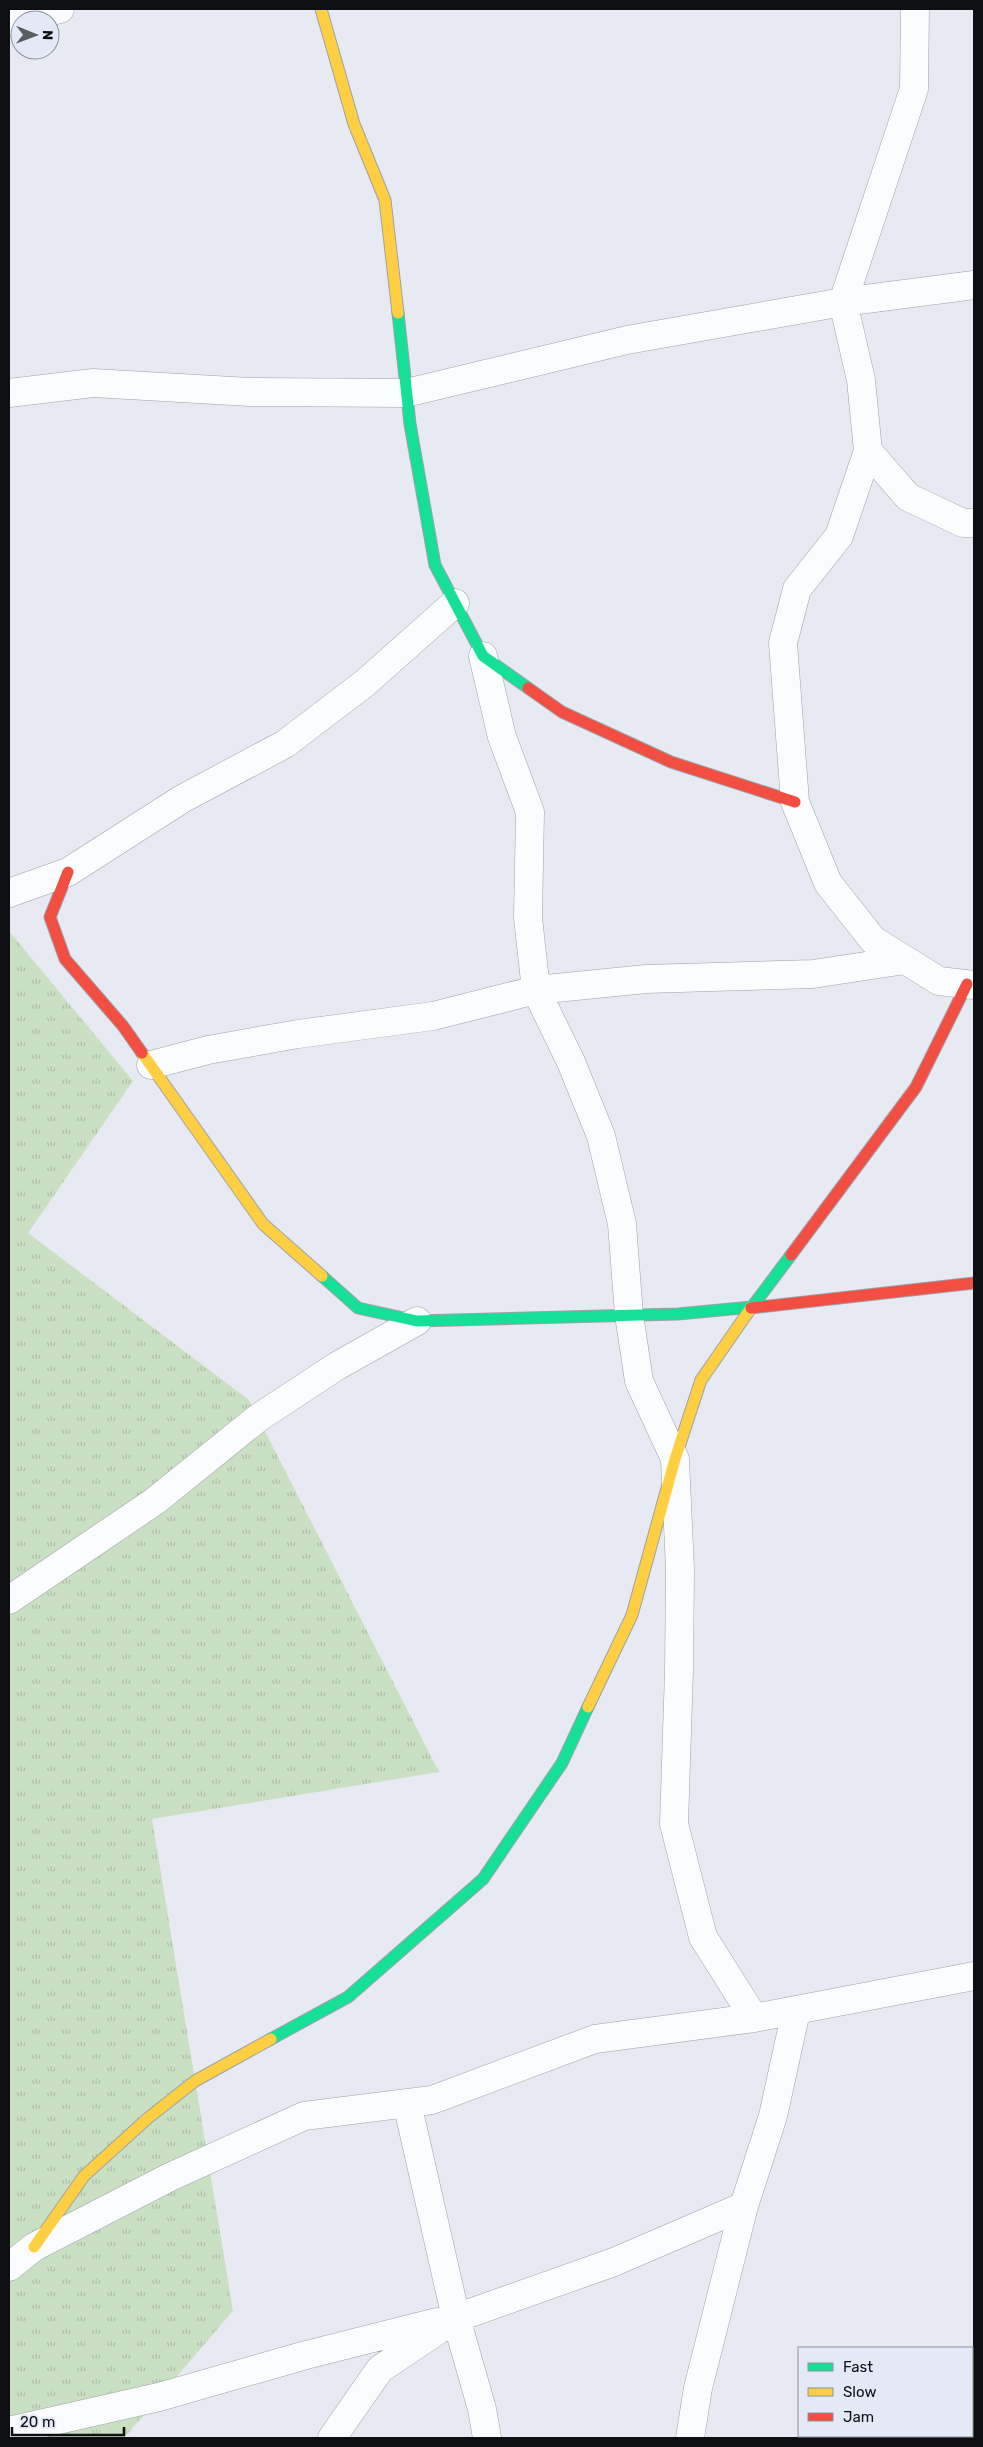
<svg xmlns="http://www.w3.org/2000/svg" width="983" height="2447" viewBox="0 0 983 2447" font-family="Rubik,sans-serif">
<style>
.grass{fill:url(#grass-tufts)}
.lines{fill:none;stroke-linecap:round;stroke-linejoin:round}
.street-casing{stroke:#9ea1a7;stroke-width:29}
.fast-casing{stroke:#9ea1a7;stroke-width:13}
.slow-casing{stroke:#9ea1a7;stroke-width:13}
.jam-casing{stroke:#9ea1a7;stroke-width:13}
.street{stroke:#fbfcfd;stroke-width:28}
.fast{stroke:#16e098;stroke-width:11}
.slow{stroke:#ffcf43;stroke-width:11}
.jam{stroke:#f24e42;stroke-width:11}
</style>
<defs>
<pattern id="grass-tufts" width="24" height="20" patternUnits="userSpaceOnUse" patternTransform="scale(1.25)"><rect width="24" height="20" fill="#cae0c3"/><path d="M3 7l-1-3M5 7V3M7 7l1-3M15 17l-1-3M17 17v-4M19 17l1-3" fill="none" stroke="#acbfa7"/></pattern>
</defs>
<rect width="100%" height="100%" fill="#e7eaf2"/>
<path class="grass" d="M9 931 133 1081 28 1233 249 1400 439 1772 152 1819 233 2311 124 2438H9Z"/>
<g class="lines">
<g class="street-casing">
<path id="street" d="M915 9 914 89 843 302 861 380 868 451 908 497 963 523H974
M9 22 60 9
M9 393 93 383 250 392 406 393 627 340 843 302 974 285
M868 451 839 536 797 589 783 643 795 802 828 883 873 940 939 981 974 985
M483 656 502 737 530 812 528 918 536 990 571 1062 601 1136 622 1224 629 1315 639 1381 675 1459 680 1569 679 1671 674 1824 703 1937 754 2018
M9 893 68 872 182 799 285 744 365 683 455 603
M151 1065 208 1050 298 1034 433 1016 536 990 646 979 813 974 905 960
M9 1600 155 1501 258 1418 337 1366 417 1321
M407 2103 456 2318 482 2409 487 2438
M9 2267 34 2247 170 2177 304 2116 432 2100 595 2039 754 2018 974 1976
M9 2431 159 2397 306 2355 437 2322
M332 2438 380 2369 456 2318 614 2262 744 2206
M690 2438 698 2388 744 2206 773 2116 796 2011"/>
</g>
<g class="fast-casing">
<path id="fast" d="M398 313 410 424 435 565 483 656 528 688
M322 1276 358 1308 417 1321 678 1314 752 1307 791 1255
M271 2039 348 1997 483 1879 562 1763 588 1707"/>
</g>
<g class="slow-casing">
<path id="slow" d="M321 9 354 124 385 200 398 313
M142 1053 263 1224 322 1276
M588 1707 632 1615 675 1459 701 1380 751 1308
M34 2247 84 2176 148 2118 195 2081 271 2039"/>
</g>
<g class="jam-casing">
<path id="jam" d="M528 688 562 712 671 762 795 802
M68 872 50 917 65 959 123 1026 142 1053
M791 1255 916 1087 967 984
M751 1308 974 1283"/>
</g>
<use href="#street" class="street"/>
<use href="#fast" class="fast"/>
<use href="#slow" class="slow"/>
<use href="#jam" class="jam"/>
</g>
<rect width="983" height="2447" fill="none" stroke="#0d0f13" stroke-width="20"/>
<rect x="798" y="2347" width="175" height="90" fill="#e3e9f6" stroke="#8d929b"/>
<rect x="808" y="2363" width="25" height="8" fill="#16e098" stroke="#8d929b"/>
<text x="843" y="2372" font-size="15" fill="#0d0f13">Fast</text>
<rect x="808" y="2388" width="25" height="8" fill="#ffcf43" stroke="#8d929b"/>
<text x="843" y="2397" font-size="15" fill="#0d0f13">Slow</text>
<rect x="808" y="2413" width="25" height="8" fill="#f24e42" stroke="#8d929b"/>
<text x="843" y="2422" font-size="15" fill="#0d0f13">Jam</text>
<g transform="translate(35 35) rotate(91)"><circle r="24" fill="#e3e9f6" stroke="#8d929b"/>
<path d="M0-4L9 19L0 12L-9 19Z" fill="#595c61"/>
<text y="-8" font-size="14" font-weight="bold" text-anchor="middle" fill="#0d0f13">N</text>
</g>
<path d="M12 2427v8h112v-8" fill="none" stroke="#0d0f13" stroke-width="2.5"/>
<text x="20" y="2427" font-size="15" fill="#0d0f13" stroke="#e3e9f6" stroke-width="4" paint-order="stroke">20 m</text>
</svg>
